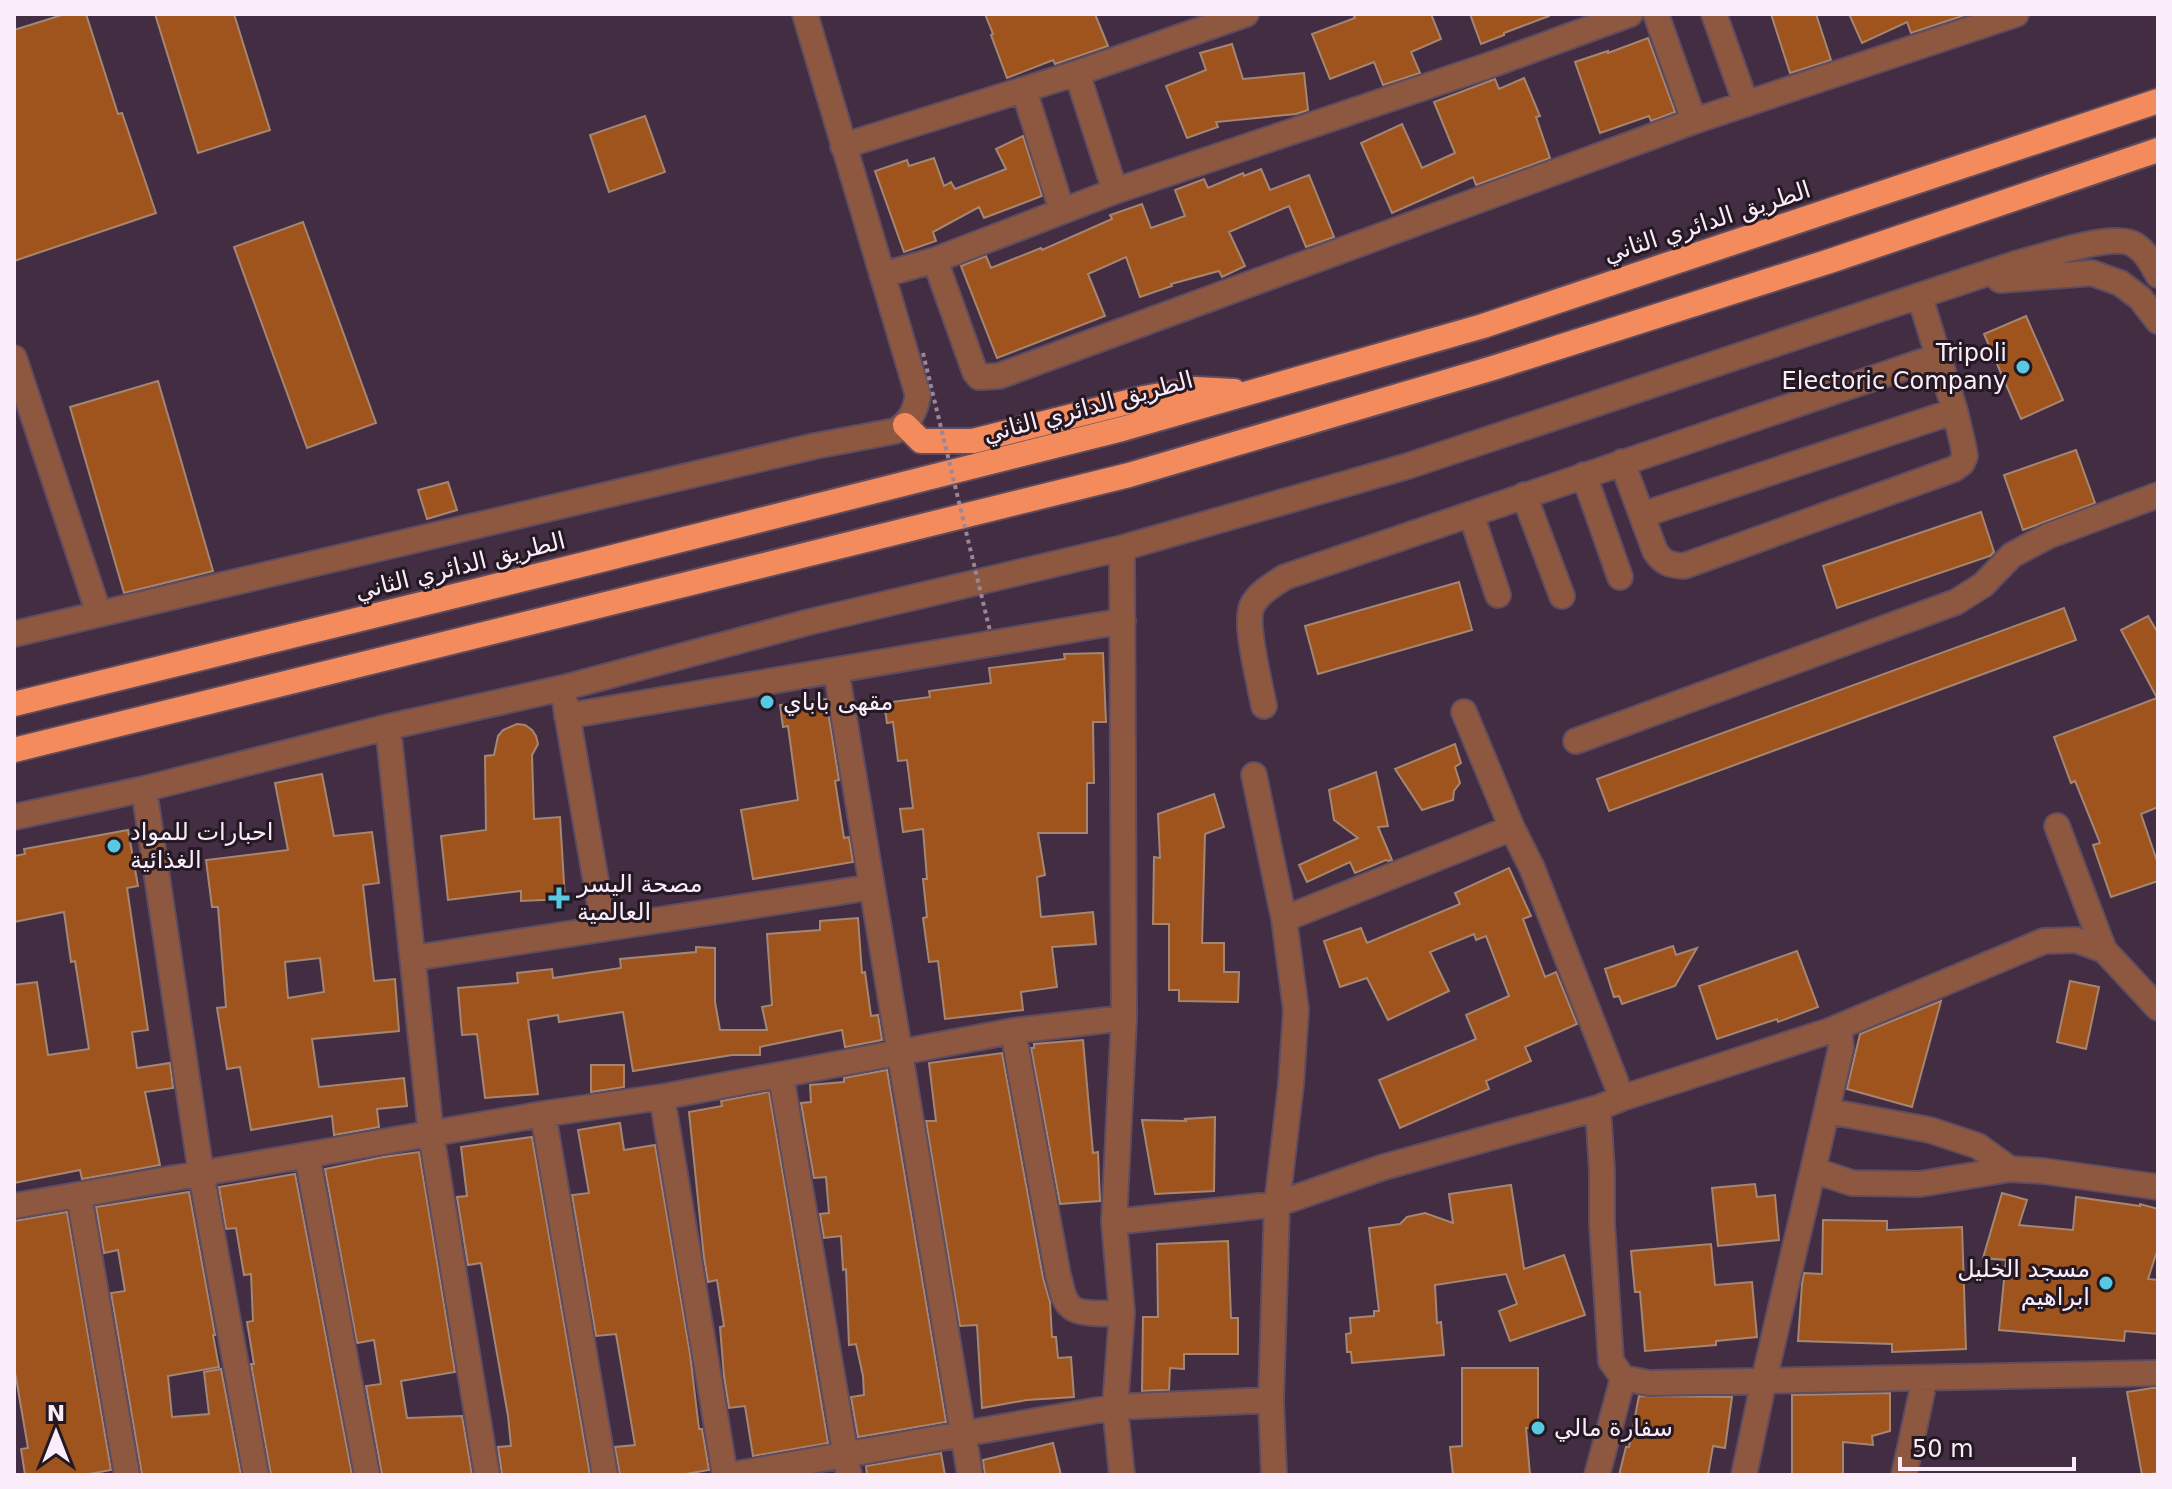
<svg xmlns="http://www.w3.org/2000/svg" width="2172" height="1489" viewBox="0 0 2172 1489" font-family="'DejaVu Sans',Vazirmatn,sans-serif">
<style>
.building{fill:#9e541c;stroke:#a58673;stroke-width:2;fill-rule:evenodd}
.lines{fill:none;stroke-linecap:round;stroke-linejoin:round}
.minor-casing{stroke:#604c5f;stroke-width:28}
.highway-casing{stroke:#604c5f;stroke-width:28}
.minor{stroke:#8e5840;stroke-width:24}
.highway{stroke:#f48b5c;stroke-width:24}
.path-bridge{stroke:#998798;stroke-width:4;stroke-dasharray:4 4;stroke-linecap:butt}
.poi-dot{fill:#57c9e2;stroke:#241923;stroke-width:3}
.labels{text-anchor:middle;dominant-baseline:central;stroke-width:6;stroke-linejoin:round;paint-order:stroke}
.street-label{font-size:24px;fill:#fbecf9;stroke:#241923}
.poi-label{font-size:24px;fill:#fbecf9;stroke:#241923;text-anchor:start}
</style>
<rect width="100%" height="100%" fill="#432d42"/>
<path class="building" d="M65 14H86L118 114 122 113 156 213 14 261V30Z
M155 14H234L270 130 198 153Z
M985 14H1095L1108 46 1055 64 1053 60 1007 78 991 35 993 34Z
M1353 14H1431L1441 39 1411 52 1420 73 1383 85 1374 62 1330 79 1312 34 1355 18Z
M1470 14H1549V16L1504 33V35L1481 44Z
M1771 14H1816L1831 60 1790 73Z
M1849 14H1968L1911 33 1907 22 1862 43Z
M1648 38 1675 112 1651 121 1649 116 1600 133 1575 62 1608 51V53Z
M1232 44 1243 79 1304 73 1308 110 1296 114 1216 122 1218 127 1187 138 1166 86 1206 70 1200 53Z
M1524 78 1540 116 1536 117 1550 158 1476 185 1473 177 1392 213 1361 143 1402 124 1422 168 1455 153 1434 102 1495 79 1499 89Z
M645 116 665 172 609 192 590 135Z
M1023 136 1042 196 984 218 979 207 933 232 936 241 904 252 875 171 907 160 909 166 934 158 944 186 951 182 955 189 1006 169 996 149Z
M1261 169 1270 190 1309 175 1334 237 1306 247 1289 206 1229 232 1245 266 1222 277 1219 271 1171 284 1172 286 1140 297 1126 257 1088 274 1105 316 997 358 961 266 986 256 991 268 1041 248 1042 250 1112 219 1110 215 1142 204 1151 228 1185 216 1175 190 1204 179 1208 188 1243 173 1244 176Z
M303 222 376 423 307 448 234 247Z
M2026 316 2063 400 2021 419 1984 334Z
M158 381 213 571 124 593 70 407Z
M2076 450 2095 503 2023 530 2004 475Z
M448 482 457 510 427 519 418 490Z
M1981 512 1994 552 1990 556 1837 608 1823 566Z
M1459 582 1472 630 1318 674 1305 626Z
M2064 608 2076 640 1609 811 1597 779Z
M2148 616 2158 633V807L2141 814 2158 864V881L2111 897 2093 845 2100 843 2075 781 2071 783 2054 737 2157 698 2121 630Z
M1103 653 1106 722H1093L1094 783H1087V833H1038L1045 875 1037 877 1041 917 1093 912 1096 944 1052 947 1057 987 1021 992 1023 1010 945 1019 938 961 929 962 923 918 927 917 923 879H927L923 829 903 832 900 809 913 808 907 760 898 761 893 722 887 723 884 703 930 697 929 691 991 683 989 668 1065 659 1064 654Z
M826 699 839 780 835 781 844 838 849 837 853 862 753 879 741 810 798 800 788 726 783 727 780 705Z
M517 724 525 725 532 730 536 736 538 744 532 755 534 819 560 817 565 899 521 901V891L448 900 441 836 486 830 485 756 494 755 498 736 503 730Z
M1455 744 1461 763 1455 767 1460 783 1454 791 1453 800 1422 810 1395 769Z
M1376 772 1388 826 1378 827 1392 860 1388 861 1386 860 1355 873 1350 862 1307 882 1299 865 1358 838 1334 820 1329 790Z
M322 774 334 836 372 832 379 883 363 885 374 981 395 979 399 1031 312 1039 319 1087 404 1078 407 1106 377 1109 379 1127 334 1135 332 1116 251 1130 240 1067 227 1069 217 1008 226 1007 218 907H212L206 860 288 850 275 783ZM320 958 324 992 288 998 285 962Z
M1214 794 1224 827 1205 834 1202 943H1224V972H1239L1238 1002 1179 1001V990H1169V924H1153L1154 857 1160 858 1158 814Z
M128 830 138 886 127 888 148 1030 132 1032 137 1068 170 1063 173 1088 145 1092 160 1165 82 1179 80 1170 14 1183V985L37 982 48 1055 89 1049 75 961 71 962 64 912 14 922V856L25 854 24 849Z
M1509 868 1531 916 1523 919 1545 977 1556 972 1577 1024 1525 1047 1531 1061 1486 1081 1489 1089 1400 1128 1379 1080 1476 1039 1466 1015 1509 996 1486 936 1476 940 1474 934 1430 952 1449 991 1388 1020 1367 978 1340 987 1324 941 1361 928 1367 943 1460 904 1455 893Z
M858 918 862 973 865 972 871 1016 878 1015 882 1040 845 1047 842 1030 760 1047V1055H732L633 1071 623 1012 559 1022 558 1015 528 1020 538 1094 485 1098 477 1034 462 1035 458 988 518 983 517 973 552 969 553 978 621 968 620 959 696 952V947L715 948V1002L720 1030H767L762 1007 772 1005 767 934 820 930V921Z
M1673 946 1676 955 1697 948 1675 986 1622 1004 1619 996 1614 997 1605 969Z
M1797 951 1818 1007 1778 1022 1777 1019 1717 1039 1699 986Z
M2070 981 2099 987 2086 1049 2057 1042Z
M1941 1001 1912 1107 1847 1089 1860 1034Z
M1083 1040 1093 1153 1098 1152 1100 1201 1060 1204 1031 1048H1034V1044Z
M1002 1053 1043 1278 1050 1302 1052 1337H1056L1058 1358 1071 1357 1074 1397 1027 1400 982 1408 977 1325 960 1326 926 1121H936L929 1063Z
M591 1065H624V1087L591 1092Z
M887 1070 946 1422 858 1437 851 1397 864 1395 863 1376 856 1344 849 1345 846 1269 843 1270 841 1236 824 1238 820 1214 829 1213 826 1177 814 1178 801 1103 811 1102 810 1085 844 1082V1078Z
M769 1092 828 1443 753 1456 745 1406 729 1408 724 1376 720 1327 724 1326 717 1280 708 1282 704 1258 689 1112 722 1106 721 1101Z
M1215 1117 1214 1191 1155 1194 1142 1120 1186 1121 1185 1119Z
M620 1123 624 1150 655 1145 690 1354 699 1429H702L709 1470 680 1475H620L615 1447 635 1445 616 1334 596 1336 572 1195 589 1193 578 1130Z
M532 1137 590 1475H502L498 1447 511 1446 508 1416 481 1263 468 1265 457 1197 467 1196 461 1147Z
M419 1152 455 1372 401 1381 407 1418 462 1416 472 1475H382L366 1386 381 1384 374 1340 357 1343 325 1169 383 1157Z
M295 1174 352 1475H271L251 1364H254L247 1322 253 1321 251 1274 244 1275 236 1228 226 1229 219 1187Z
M1755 1184 1757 1197 1775 1195 1779 1240 1718 1246 1712 1188Z
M1511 1185 1524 1269 1564 1255 1585 1315 1510 1341 1499 1311 1517 1304 1506 1274 1435 1285 1437 1323 1441 1322 1444 1355 1352 1363 1351 1352H1347L1346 1334 1351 1333 1350 1318 1374 1316V1311H1379L1369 1228 1400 1224 1407 1217 1425 1213 1453 1223 1449 1194Z
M189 1192 215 1335H213L219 1367 168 1376 172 1417 209 1414 204 1372 221 1369 241 1475H142L111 1293 125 1291 118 1250 104 1253 96 1207Z
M2002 1193 2027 1200 2019 1225 2073 1230 2076 1197 2140 1206V1204L2158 1209V1248L2148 1279 2158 1280V1334L2125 1331 2124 1341 1999 1330 2006 1260 1983 1258Z
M67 1212 111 1470 84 1475H25L21 1449 28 1448 14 1366V1221Z
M1823 1220 1887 1221V1230L1962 1227 1966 1349 1892 1352V1344L1798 1341 1802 1284 1804 1273 1822 1274Z
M1228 1241 1231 1318H1238V1354H1184V1369L1170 1368 1169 1390 1142 1391 1143 1317H1158L1157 1244Z
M1711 1244 1715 1285 1752 1282 1757 1337 1716 1341V1345L1645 1351 1640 1292H1635L1631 1251Z
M1462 1368H1538V1428H1526L1530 1475H1453L1450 1447 1462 1446Z
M2152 1388H2158V1473L2142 1475 2127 1392Z
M1890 1393V1431L1872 1436 1873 1445 1843 1442V1475H1792V1395Z
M1639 1396 1732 1397 1725 1448 1713 1446 1708 1475H1619L1626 1447H1629Z
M1053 1443 1061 1475H985L983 1460Z
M941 1453 945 1475H867L866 1466Z"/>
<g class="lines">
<g class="minor-casing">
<path id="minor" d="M1656 14 1694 121
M1714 14 1746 104
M1077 73 1115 191
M1024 90 1062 211
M843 146 1077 73 1246 14
M935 260 975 372 979 377 999 376 1694 121 2016 14
M882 275 935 260 1115 191 1496 63 1630 14
M2000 280 2092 273 2120 283 2140 298 2158 321
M14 358 99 614
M1622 462 1655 551C1663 563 1669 565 1684 566L1954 469 1962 463 1965 456 1963 445 1955 411 1920 297
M1584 475 1620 577
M1524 495 1562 596
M1471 514 1498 595
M1642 515 1955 411
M1122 548 1124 1018 1114 1222 1122 1313 1115 1407 1122 1475
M14 634 815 446 895 431C910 422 915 412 918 395L805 14
M836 670 970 1475
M565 702 604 928
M1264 706C1260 684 1244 624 1252 606 1258 593 1274 584 1285 577L1939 356
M1464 712 1512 828 1532 868 1622 1098 1598 1108
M567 716 1123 621
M388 727 431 1134 487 1475
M1576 741 1956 602 1983 585 2012 555 2048 536 2158 495
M1254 775 1284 919 1296 1010 1291 1084 1277 1204 1271 1400 1274 1475
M144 789 201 1173 256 1475
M14 817 144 789 388 727 563 688 809 622 1122 548 1408 466 2018 263C2043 257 2114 231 2135 245 2146 252 2152 264 2158 275
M2057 826 2104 950
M1284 919 1512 828
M414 958 872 887
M1013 1031 1058 1275C1061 1284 1062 1299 1070 1306 1079 1316 1109 1313 1122 1313
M1829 1031 2044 941 2076 940 2104 950 2158 1008
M781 1076 849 1475
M662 1097 725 1475
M1622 1098 1829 1031 1840 1035 1841 1048 1813 1170
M1827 1111 1930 1130 1978 1146 2010 1169
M543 1114 605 1475
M307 1155 367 1475
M79 1195 127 1475
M14 1206 543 1114 662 1097 1013 1031 1124 1018
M1114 1222 1277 1204 1384 1167 1598 1108 1602 1171V1224L1611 1361 1623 1378 1649 1383 2158 1373
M731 1475 1115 1407 1271 1400
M1597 1475 1623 1378
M1744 1475 1764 1380 1813 1170 1852 1183 1920 1184 2010 1169 2043 1171 2158 1187
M1904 1475 1925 1378"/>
</g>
<g class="highway-casing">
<path id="highway" d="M905 425 921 441H973L1144 398 1195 389 1234 391
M14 704 597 561 1122 429 1483 326 2158 101
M14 750 1129 475 1493 368 1830 261 2158 150"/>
</g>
<use href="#minor" class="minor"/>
<use href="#highway" class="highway"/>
<path class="path-bridge" d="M923 353 990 631"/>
</g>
<g class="poi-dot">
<circle cx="2023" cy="367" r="8"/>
<circle cx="767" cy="702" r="8"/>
<circle cx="114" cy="846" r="8"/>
<path d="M555 886h8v8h8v8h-8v8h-8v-8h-8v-8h8z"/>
<circle cx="2106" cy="1283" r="8"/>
<circle cx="1538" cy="1428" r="8"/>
</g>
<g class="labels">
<g class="street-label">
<text transform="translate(1707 222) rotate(-18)">الطريق الدائري الثاني</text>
<text transform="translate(1088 407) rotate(-15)">الطريق الدائري الثاني</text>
<text transform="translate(460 566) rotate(-14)">الطريق الدائري الثاني</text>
</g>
<g class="poi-label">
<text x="2007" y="353" text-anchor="end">Tripoli<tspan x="2007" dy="28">Electoric Company</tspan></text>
<text x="783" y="702">مقهى باباي</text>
<text x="130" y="832">احبارات للمواد<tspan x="130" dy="28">الغذائية</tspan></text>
<text x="577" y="884">مصحة اليسر<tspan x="577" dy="28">العالمية</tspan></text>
<text x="2090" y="1269" text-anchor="end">مسجد الخليل<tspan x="2090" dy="28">ابراهيم</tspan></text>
<text x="1554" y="1428">سفارة مالي</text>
</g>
</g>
<rect width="2172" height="1489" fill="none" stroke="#fbecf9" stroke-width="32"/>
<g transform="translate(56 1433)" stroke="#241923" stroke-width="6" paint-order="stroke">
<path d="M0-6L14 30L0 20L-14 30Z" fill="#fbecf9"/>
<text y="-12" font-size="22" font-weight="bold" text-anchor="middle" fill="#fbecf9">N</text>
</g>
<path d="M1900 1457v12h174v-12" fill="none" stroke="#fbecf9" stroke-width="4"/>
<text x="1912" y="1457" font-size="24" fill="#fbecf9" stroke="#241923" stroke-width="6" paint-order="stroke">50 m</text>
</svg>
